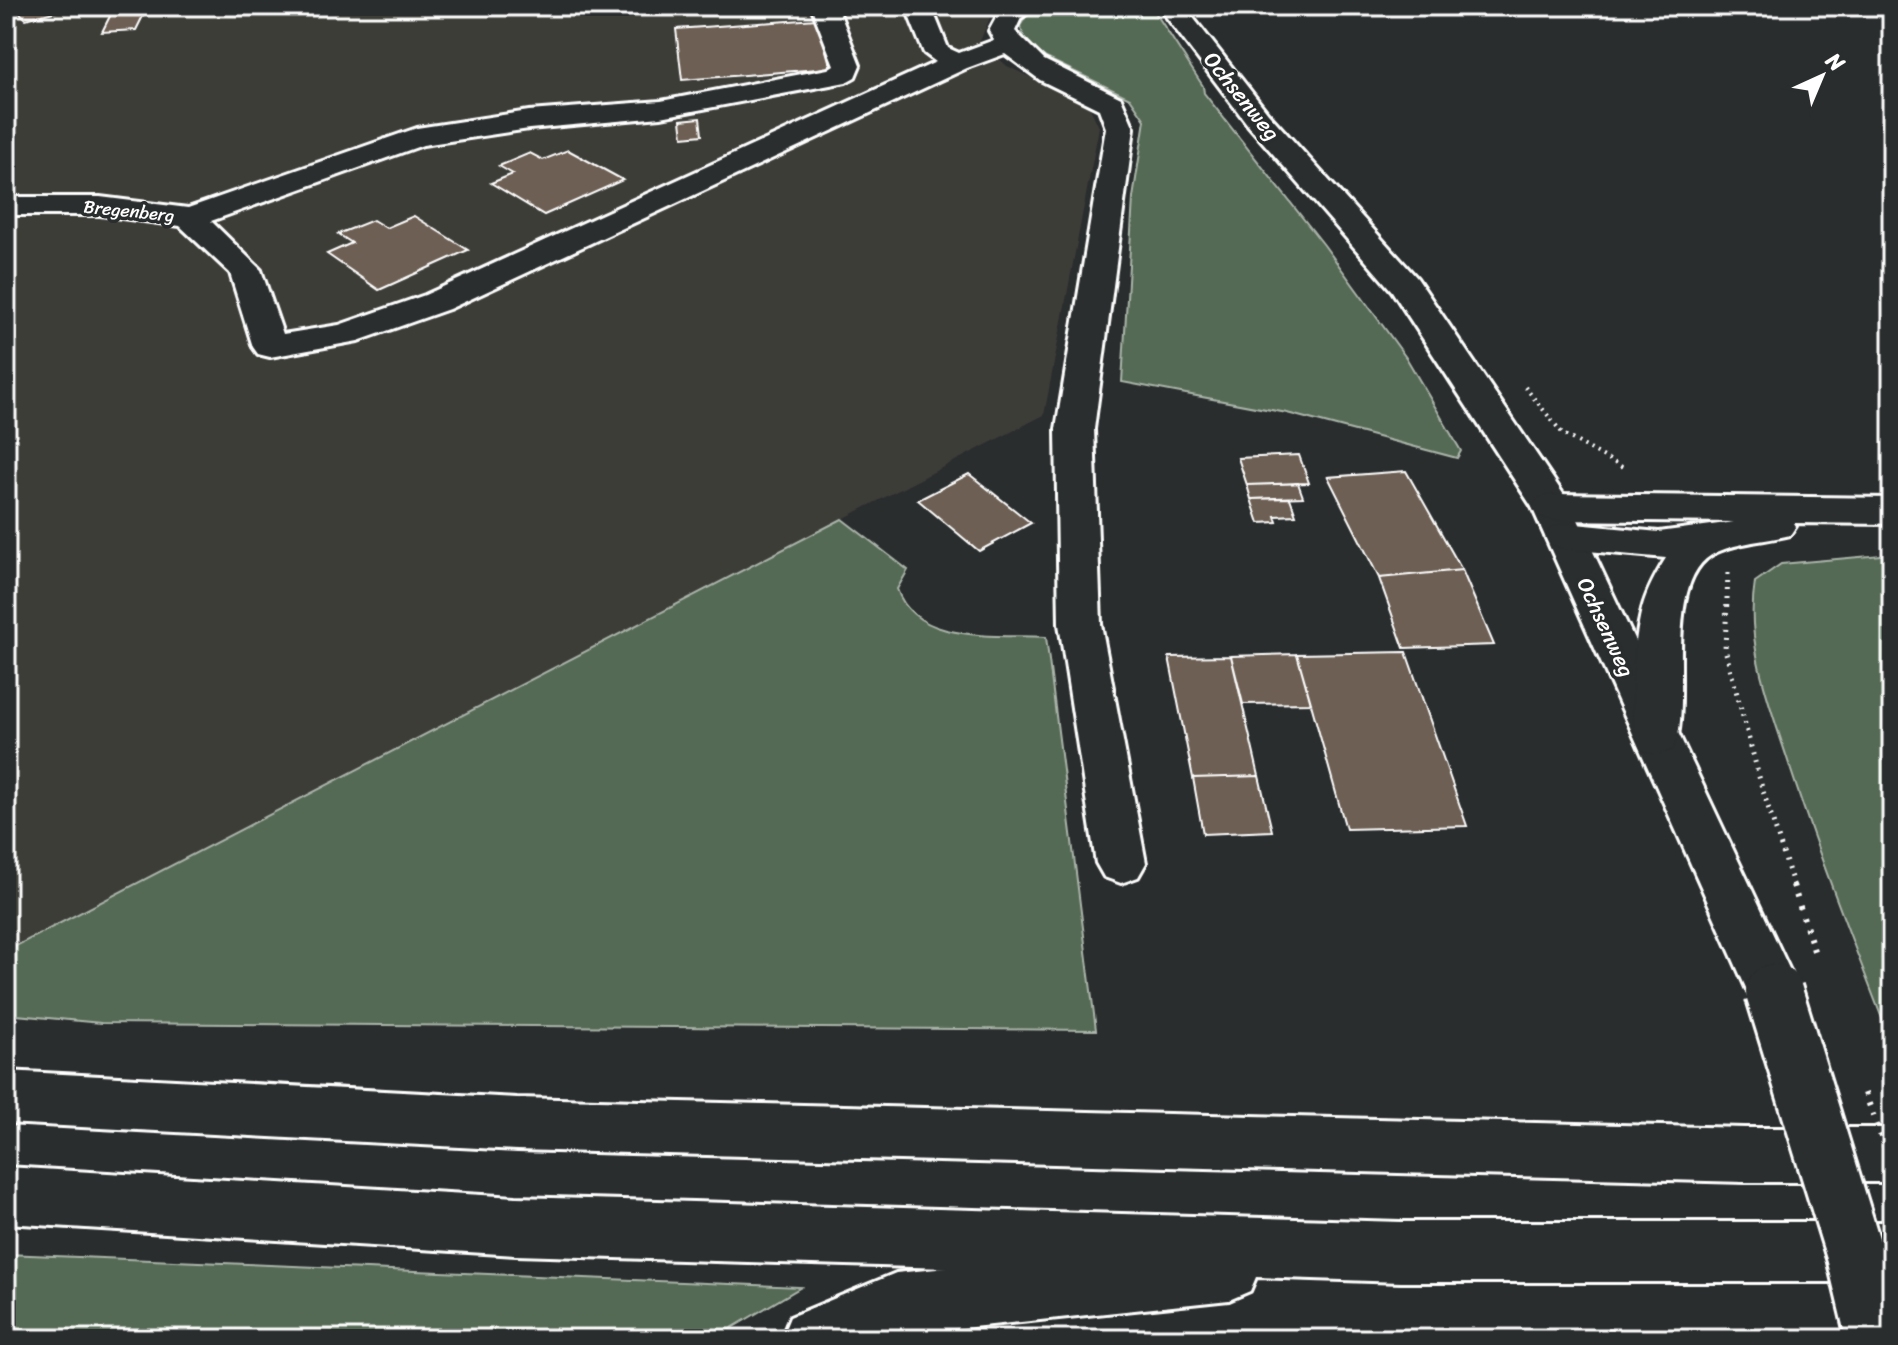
<svg xmlns="http://www.w3.org/2000/svg" width="1898" height="1345" viewBox="0 0 1898 1345" font-family="Sriracha,sans-serif">
<style>
.built{fill:#3e3c39}
.green{fill:#556a55;stroke:#aab4aa;stroke-width:2}
.building{fill:#6d5e53;stroke:#fff;stroke-width:2}
.lines{fill:none;stroke-linecap:round;stroke-linejoin:round}
.minor-casing{stroke:#fff;stroke-width:6}
.major-casing{stroke:#fff;stroke-width:6}
.highway-casing{stroke:#fff;stroke-width:6}
.path-far2{stroke:#fff;stroke-width:4;stroke-dasharray:2 5;stroke-linecap:butt}
.path-far1{stroke:#fff;stroke-width:5;stroke-dasharray:2 6;stroke-linecap:butt}
.path{stroke:#fff;stroke-width:6;stroke-dasharray:3 8;stroke-linecap:butt}
.minor{fill:#2a2d2e;fill-rule:evenodd}
.major{fill:#2a2d2e;fill-rule:evenodd}
.highway{fill:#2a2d2e;fill-rule:evenodd}
.major-bridge-casing{stroke:#fff;stroke-width:62;stroke-linecap:butt}
.path-bridge{stroke:#fff;stroke-width:6;stroke-dasharray:3 8;stroke-linecap:butt}
.major-bridge{stroke:#2a2d2e;stroke-width:56}
.labels{text-anchor:middle;dominant-baseline:central;stroke-width:7;stroke-linejoin:round;paint-order:stroke}
.far-street-label{font-size:18px;fill:#fff;stroke:#2a2d2e}
.street-label{font-size:22px;fill:#fff;stroke:#2a2d2e}
</style>
<rect width="100%" height="100%" fill="#2a2d2e"/>
<filter id="ink" filterUnits="userSpaceOnUse"><feTurbulence type="fractalNoise" baseFrequency=".0125" numOctaves="2"/><feDisplacementMap in="SourceGraphic" scale="16" xChannelSelector="R" yChannelSelector="G"/><feConvolveMatrix kernelMatrix="1 2 1 2 8 2 1 2 1" color-interpolation-filters="sRGB"/></filter>
<g filter="url(#ink)">
<path class="built" d="M6 6H995L980 41 1007 66 1089 106 1099 127 1044 415 6 951Z"/>
<path class="green" d="M1043 6 1153 9 1203 86 1204 93 1324 245 1407 359 1461 451 1457 458 1287 413 1122 382 1133 198 1145 120 1130 98 1046 58 1026 42 1020 26 1027 15Z
M842 519 908 570 897 589C916 645 997 634 1046 637L1096 1030 101 1023 6 1014V951Z
M1892 554V1021H1883C1849 933 1815 845 1786 755 1768 700 1745 641 1755 582L1781 564Z
M6 1254 801 1287 713 1339H6Z
M1180 1328 1657 1339H1062Z"/>
<path class="building" d="M13 6H78L26 19Z
M148 6 136 30 102 32 114 8Z
M817 19 831 68 682 80 676 29Z
M700 118 702 135 683 137 681 120Z
M568 150 623 180 544 215 491 183 513 174 499 166 530 153 543 160Z
M414 216 468 250 379 290 327 254 352 243 338 234 373 220 386 228Z
M1299 455 1309 483 1247 485 1238 458Z
M1406 471 1462 570 1379 578 1328 477Z
M969 474 1031 523 979 551 918 500Z
M1298 483 1303 497 1251 499 1247 485Z
M1290 498 1296 515 1275 516 1277 522 1259 523 1251 499Z
M1462 570 1494 645 1404 648 1379 578Z
M1406 652 1467 826 1346 829 1297 654Z
M1297 654 1311 703 1243 704 1231 656Z
M1231 656 1259 776 1193 778 1169 657Z
M1259 776 1272 831 1203 834 1193 778Z"/>
<g class="lines">
<g class="minor-casing">
<path id="minor" d="M811 6H837L860 65 855 77 846 82 661 117 529 129 423 145 211 221 261 270 283 334 339 325 425 295 936 62 924 53 905 6H931L948 48 959 53 994 40 989 31 1001 9 1037 6 1021 18 1015 31 1044 60 1121 98 1134 128 1094 429 1101 624 1146 863 1138 877 1121 883 1104 877 1096 863 1059 624 1056 429 1106 128 1099 109 1040 80 1005 54 967 68 449 309 358 341 270 357 258 354 253 347 230 273 180 226 100 215H6V197H100L188 208 417 128 529 111 661 101 828 69 834 65Z"/>
</g>
<g class="major-casing">
<path id="major" d="M1158 6H1184L1268 113 1417 278 1572 507 1800 992 1793 1008 1774 1015 1755 1008 1532 507 1392 291 1248 125Z"/>
</g>
<g class="highway-casing">
<path id="highway" d="M1552 494 1892 498V524L1794 523 1796 526 1790 535C1767 541 1739 542 1717 552 1658 578 1695 710 1673 750L1657 755 1641 750C1625 722 1634 641 1642 609 1647 590 1656 574 1666 558L1565 549 1551 545 1545 536 1551 527 1565 523 1659 532 1734 522 1552 520 1538 516 1532 507 1538 498Z
M6 1071 517 1098 1745 1128H1892V1182H1745L517 1150 6 1123Z
M6 1167 516 1197 1401 1222H1892V1282H1401L1256 1277 1250 1291 1229 1300 897 1335 887 1339H781L790 1317 896 1273 947 1268 516 1255 6 1223Z"/>
</g>
<path class="path-far2" d="M1525 387 1563 434 1624 468"/>
<path class="path-far1" d="M1728 573 1725 649 1762 788 1794 887"/>
<path class="path" d="M1793 885 1816 957"/>
<use href="#minor" class="minor"/>
<use href="#major" class="major"/>
<use href="#highway" class="highway"/>
<g class="major-bridge-casing">
<path id="major-bridge" d="M1774 992 1855 1255 1875 1339"/>
</g>
<path class="path-bridge" d="M1865 1093 1892 1167"/>
<use href="#major-bridge" class="major-bridge"/>
</g>
</g>
<g class="labels">
<g class="far-street-label">
<text transform="translate(129 211) rotate(6)">Bregenberg</text>
</g>
<g class="street-label">
<text transform="translate(1242 96) rotate(51)">Ochsenweg</text>
<text transform="translate(1606 627) rotate(65)">Ochsenweg</text>
</g>
</g>
<rect width="1898" height="1345" fill="none" stroke="#2a2d2e" stroke-width="32"/>
<rect x="16" y="16" width="1866" height="1313" fill="none" stroke="#fff" stroke-width="3" filter="url(#ink)"/>
<g transform="translate(1822 76) rotate(44)" stroke="#2a2d2e" stroke-width="6" paint-order="stroke">
<path d="M0-6L14 30L0 20L-14 30Z" fill="#ffffff"/>
<text y="-12" font-size="22" font-weight="bold" text-anchor="middle" fill="#ffffff">N</text>
</g>
</svg>
